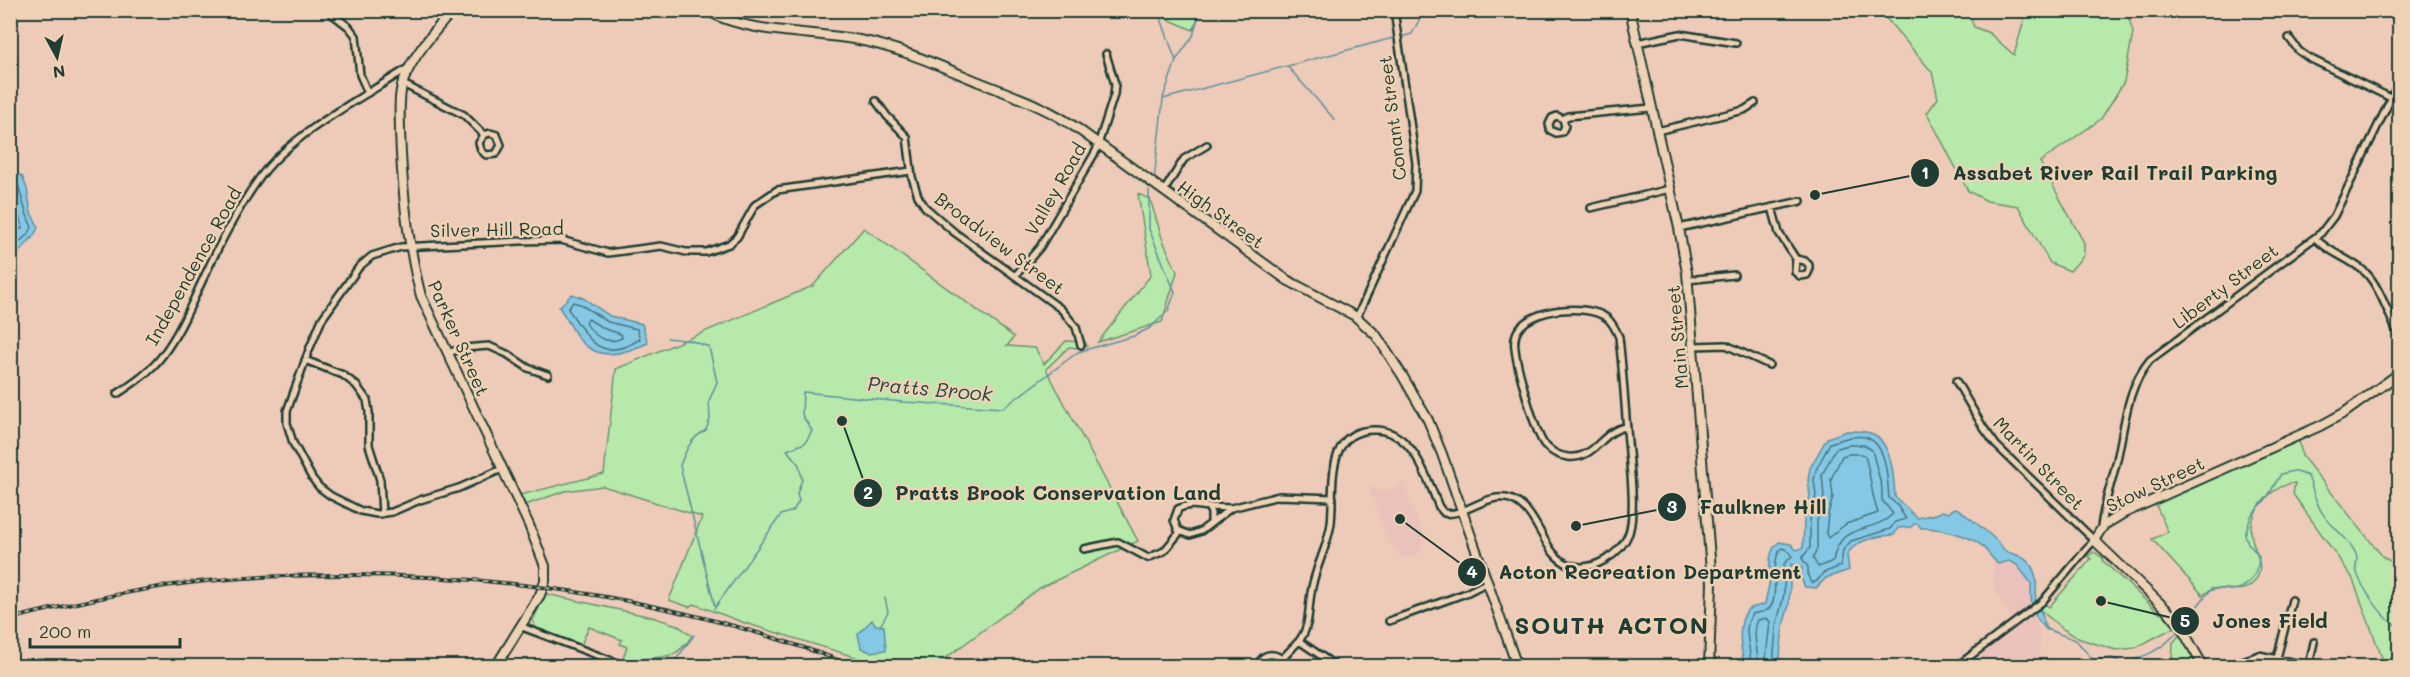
<svg xmlns="http://www.w3.org/2000/svg" width="2410" height="677" viewBox="0 0 2410 677" font-family="Mali,sans-serif">
<style>
.built{fill:#ebc2bb}
.green{fill:#b7e9aa;stroke:#6b936f;stroke-width:1.5}
.water{fill:#85c8e6;stroke:#5c909f;stroke-width:1.5}
.lines{fill:none;stroke-linecap:round;stroke-linejoin:round}
.shore{stroke:#48757b;stroke-width:1.5}
.stream{stroke:#5c909f;stroke-width:1.5}
.street-casing{stroke:#1f3d34;stroke-width:10}
.secondary-casing{stroke:#1f3d34;stroke-width:12}
.street{stroke:#efd2b5;stroke-width:5}
.secondary{stroke:#efd2b5;stroke-width:8}
.rail-casing{stroke:#1f3d34;stroke-width:4}
.rail{stroke:#efd2b5;stroke-width:1.5;stroke-dasharray:4.5;stroke-linecap:butt}
.labels{text-anchor:middle;dominant-baseline:central;stroke-width:5;stroke-linejoin:round;paint-order:stroke}
.street-label{font-size:18px;fill:#1f3d34;stroke:#efd2b5}
.water-label{font-size:20px;font-style:italic;fill:#294b46;stroke:#efd2b5}
.district-label{font-size:24px;font-weight:bold;letter-spacing:1.5px;fill:#1f3d34;stroke:#efd2b5}
.leader{fill:none;stroke:#1f3d34;stroke-width:2}
.callout-dot{fill:#1f3d34;stroke:#efd2b5;stroke-width:2}
.mark-label{font-size:18px;text-anchor:middle;font-weight:bold;fill:#fff}
.callout-label{font-size:20px;text-anchor:middle;font-weight:bold;fill:#1f3d34;stroke:#efd2b5;stroke-width:5;stroke-linejoin:round;paint-order:stroke}
</style>
<rect width="100%" height="100%" fill="#edcbb8"/>
<filter id="ink" filterUnits="userSpaceOnUse"><feTurbulence type="fractalNoise" baseFrequency=".0167" numOctaves="2"/><feDisplacementMap in="SourceGraphic" scale="12" xChannelSelector="R" yChannelSelector="G"/><feConvolveMatrix kernelMatrix="1 2 1 2 8 2 1 2 1" color-interpolation-filters="sRGB"/></filter>
<g filter="url(#ink)">
<path class="built" d="M1403 483 1424 536 1421 553 1403 559 1389 542 1367 484 1380 493Z
M1997 558 2025 573 2031 587 2032 604 2012 619 1994 589 1993 566Z
M2035 611 2036 625 2040 630 2039 666H1963Z"/>
<path class="green" d="M1156 10H1201V11L1193 30 1156 14Z
M1880 11H1968L1974 27 1989 33 2014 55 2025 17 2023 11H2127L2133 33 2124 82 2101 119 2040 162 2084 243V255L2070 271 2050 263 2018 206 1987 201 1968 191 1927 113 1938 98 1932 72Z
M1138 194 1150 199 1162 238 1177 272 1162 322 1098 342 1151 275Z
M864 228 1014 337 1007 346 1035 348 1044 364 1066 341 1085 342 1087 346 1079 348 1069 347 1046 369 1138 541 1040 588 935 666H872L864 664 865 660 745 623 694 604 689 607 669 600 702 517 603 486 565 491 525 505 520 495 604 474 616 369 813 286Z
M2299 440 2302 456 2383 557 2399 566V666H2385L2352 577 2293 494 2295 483C2283 484 2275 489 2267 497 2228 537 2275 557 2254 582 2239 599 2222 580 2203 595L2152 539 2168 532 2155 503Z
M2094 552 2103 558 2102 560 2159 613 2163 612 2175 627 2135 648 2116 650 2080 639 2063 629 2039 609 2045 604 2049 607 2091 559 2088 556Z
M546 594 652 617 677 625 692 636C671 667 658 651 631 664L622 661 627 647 620 644 622 640 589 627 581 645 536 628 533 620Z
M2180 634 2197 666H2172L2173 643Z"/>
<path class="water" d="M10 173 22 176 27 189 31 213 38 226C37 237 18 251 11 261Z
M572 294 583 298 610 316 642 324 648 343C625 353 599 363 579 339 572 329 566 317 559 307Z
M1847 431C1853 431 1860 431 1866 432 1892 436 1894 477 1895 497L1917 518C1924 516 1934 516 1942 511L1949 513 1953 509 1957 508C1969 518 1998 538 2004 550 2010 554 2017 554 2023 558 2039 568 2037 586 2035 603L2042 614 2046 629C2030 613 2031 605 2031 583L2017 565 2009 561 1998 564C1992 558 1987 551 1982 546 1970 535 1936 527 1921 528L1918 524H1914L1911 527 1898 528 1894 535C1878 536 1855 540 1847 555L1849 570 1826 578 1816 588 1805 587 1801 578 1802 567 1791 564 1789 605 1783 626 1779 666H1743L1744 662C1740 646 1737 623 1748 609L1765 604C1766 597 1768 591 1769 584 1772 569 1765 554 1779 542L1791 544 1796 550 1803 548 1804 520 1810 496 1808 480 1810 468 1827 438Z
M872 620 876 625 884 626 886 650 870 652 861 648 858 634Z"/>
<g class="lines">
<path class="shore" d="M10 179 17 181C22 197 24 212 32 227L29 233 10 251
M10 187C17 199 16 214 23 227L10 238
M573 302 580 304 608 322 637 329 640 339C599 365 589 338 568 309Z
M588 319 605 329 621 334 622 338C607 345 594 337 586 323Z
M1850 437C1855 437 1861 436 1865 437 1888 443 1887 480 1889 498L1897 505 1906 519 1895 522 1890 529 1851 541 1843 550 1841 566 1823 573 1817 581 1811 583 1808 576V567L1802 558 1810 548V520L1816 496 1814 480 1816 470 1830 443Z
M1848 445H1864L1872 450 1882 488V500L1893 514C1870 536 1840 520 1833 561L1818 567 1813 558 1817 549V521L1824 497 1822 475 1835 449Z
M1849 454H1861L1865 456C1871 475 1871 495 1878 513L1846 524 1828 538 1826 533 1828 514 1833 497 1831 479 1842 456Z
M1750 666C1753 649 1740 629 1753 614 1757 612 1763 613 1767 610 1782 602 1768 560 1782 548L1787 550 1792 556 1784 564V594L1776 627 1773 666
M1758 666C1759 651 1751 634 1758 620L1767 618 1770 622 1765 666"/>
<path class="stream" d="M1158 10 1176 61 1163 98
M1401 37 1412 34 1424 10
M1176 60 1193 36 1200 10
M1288 67 1335 120
M1154 180 1163 99 1393 38
M667 338 692 341 709 347 717 382 709 401 710 419 706 430C691 438 686 449 680 466L715 607
M714 609 781 515 793 511 799 501 797 494 802 479 799 465 787 450 805 443 812 431 802 415 803 392 903 402 1003 408 1078 352 1134 336 1150 328 1168 311 1175 292 1149 229V190
M2185 622 2211 589C2218 587 2223 590 2230 590 2249 591 2259 571 2259 556L2248 543 2245 535 2251 516 2266 499 2281 474 2294 471 2308 476C2312 487 2315 500 2321 511 2330 527 2349 537 2356 554 2358 559 2356 563 2356 568 2358 583 2385 623 2400 627
M880 626 888 612 885 598
M2046 629 2076 640 2093 660 2112 658 2123 663C2144 657 2162 650 2176 633
M675 661 694 635
M628 665C643 654 668 657 684 666"/>
<g class="street-casing">
<path id="street" d="M327 10 349 27 356 36 360 75 368 93
M2289 38 2299 51 2309 58 2391 98
M1637 43 1680 34 1736 43
M403 84 464 115 484 135 490 133 497 135 501 145 496 154 486 155 481 150 479 143 484 135
M876 101 887 116 907 137 912 177 918 196 925 207 954 232 1061 309 1076 327 1081 345
M1563 119 1557 116 1552 118 1549 124 1550 130 1556 133 1562 132 1565 126 1563 119 1568 116 1651 108
M1657 131 1744 110 1755 103
M1164 191 1184 159 1207 145
M1772 207 1779 233 1796 259 1805 261 1809 265V271L1807 275 1800 276 1795 272 1796 259
M1591 208 1670 189
M1679 228 1801 201
M2315 238C2329 253 2349 258 2365 272 2380 286 2390 319 2400 338
M1015 276 1040 247 1096 151 1114 95 1115 84 1106 54
M1687 280 1734 275
M1357 317 1415 191 1416 163 1394 10
M1693 346 1726 345 1769 365
M447 353 464 348 489 346 507 354 528 368 548 375
M305 360 343 375 356 385 367 400 369 412V445L380 480 382 514
M1956 381 1983 427 1996 445 2094 540 2042 602 1957 666
M117 394C134 383 150 372 162 356 181 331 192 302 205 275 221 241 239 206 261 176 293 133 363 97 408 68
M502 469 459 488 420 500 392 512 377 514 361 511 331 496 319 487 312 478 293 443 287 423V411L309 350 322 319 359 267 372 256 401 247 520 241 561 240 608 253 661 246 686 252H706L729 244 737 237 755 205 777 190 911 171
M1208 507 1231 508 1279 496 1333 498
M1211 521V513L1208 507C1198 506 1187 503 1178 509L1174 520 1178 530 1190 535 1201 531 1231 508
M2101 528C2103 506 2111 485 2116 464 2125 428 2125 390 2150 360L2321 233 2334 216 2400 80
M1084 549 1118 542 1148 558 1164 551 1180 532
M1389 621 1466 593 1488 582
M522 627 626 666
M2277 658 2292 600
M2277 658 2280 666
M1282 659 1299 641
M1258 666C1261 656 1269 652 1279 657L1285 666
M1336 666 1299 641C1310 627 1308 611 1311 593 1314 569 1328 547 1331 523 1335 489 1323 428 1376 430 1414 431 1427 479 1439 507L1444 513C1466 517 1486 492 1510 499 1540 509 1541 555 1570 565 1593 573 1621 554 1629 533 1636 510 1630 466 1628 442 1625 407 1623 372 1619 337 1616 330 1613 323 1607 318 1587 303 1532 308 1518 330 1515 335 1514 341 1515 348 1516 364 1535 432 1544 444 1550 451 1559 456 1568 457 1596 460 1602 429 1627 427
M2229 666 2259 655 2310 666
M2309 666 2314 642"/>
</g>
<g class="secondary-casing">
<path id="secondary" d="M453 10C435 31 412 56 403 82 398 97 400 116 400 132 402 186 407 243 421 296L529 525 545 566V581L540 595 496 666
M707 10C744 34 814 31 859 40 901 48 940 66 979 82 1014 96 1047 107 1078 129L1287 280 1355 316 1376 335 1402 375 1428 420 1442 454 1517 666
M1630 10 1679 228 1687 273 1712 583 1709 666
M2203 666 2181 627 2168 611 2094 540 2104 525 2124 513 2320 426 2344 413 2400 373"/>
</g>
<use href="#street" class="street"/>
<use href="#secondary" class="secondary"/>
<g class="rail-casing">
<path id="rail" d="M10 619C62 606 114 594 166 586 226 577 287 575 347 575 520 575 692 603 854 666"/>
</g>
<use href="#rail" class="rail"/>
</g>
</g>
<g class="labels">
<g class="street-label">
<text transform="translate(1392 118) rotate(-97)">Conant Street</text>
<text transform="translate(1055 189) rotate(-60)">Valley Road</text>
<text transform="translate(1221 214) rotate(36)">High Street</text>
<text transform="translate(497 229) rotate(-1)">Silver Hill Road</text>
<text transform="translate(1000 243) rotate(37)">Broadview Street</text>
<text transform="translate(193 266) rotate(-61)">Independence Road</text>
<text transform="translate(2225 286) rotate(-37)">Liberty Street</text>
<text transform="translate(1677 337) rotate(-95)">Main Street</text>
<text transform="translate(459 338) rotate(66)">Parker Street</text>
<text transform="translate(2039 463) rotate(46)">Martin Street</text>
<text transform="translate(2155 484) rotate(-25)">Stow Street</text>
</g>
<g class="water-label">
<text transform="translate(930 388) rotate(5)">Pratts Brook</text>
</g>
<g class="district-label">
<text x="1612" y="624">SOUTH ACTON</text>
</g>
</g>
<path class="leader" d="M1815 195L1925 173M842 421L868 493M1576 526L1672 507M1400 519L1472 572M2101 601L2185 621"/>
<g class="callout-dot">
<circle cx="1815" cy="195" r="6"/>
<circle cx="842" cy="421" r="6"/>
<circle cx="1576" cy="526" r="6"/>
<circle cx="1400" cy="519" r="6"/>
<circle cx="2101" cy="601" r="6"/>
<circle cx="1925" cy="173" r="15"/>
<circle cx="868" cy="493" r="15"/>
<circle cx="1672" cy="507" r="15"/>
<circle cx="1472" cy="572" r="15"/>
<circle cx="2185" cy="621" r="15"/>
</g>
<g class="mark-label">
<text x="1925" y="179">1</text>
<text x="868" y="499">2</text>
<text x="1672" y="513">3</text>
<text x="1472" y="578">4</text>
<text x="2185" y="627">5</text>
</g>
<g class="callout-label">
<text x="2115" y="180">Assabet River Rail Trail Parking</text>
<text x="1058" y="500">Pratts Brook Conservation Land</text>
<text x="1763" y="514">Faulkner Hill</text>
<text x="1650" y="579">Acton Recreation Department</text>
<text x="2270" y="628">Jones Field</text>
</g>
<rect width="2410" height="677" fill="none" stroke="#efd2b5" stroke-width="36"/>
<rect x="18" y="18" width="2374" height="641" fill="none" stroke="#1f3d34" stroke-width="2" filter="url(#ink)"/>
<g transform="translate(57 57) rotate(172)" stroke="#efd2b5" stroke-width="4.5" paint-order="stroke">
<path d="M0-4.5L10 22L0 15L-10 22Z" fill="#1f3d34"/>
<text y="-9" font-size="16" font-weight="bold" text-anchor="middle" fill="#1f3d34">N</text>
</g>
<path d="M30 638v9h150v-9" fill="none" stroke="#1f3d34" stroke-width="3"/>
<text x="39" y="638" font-size="18" fill="#1f3d34" stroke="#efd2b5" stroke-width="4.5" paint-order="stroke">200 m</text>
</svg>
